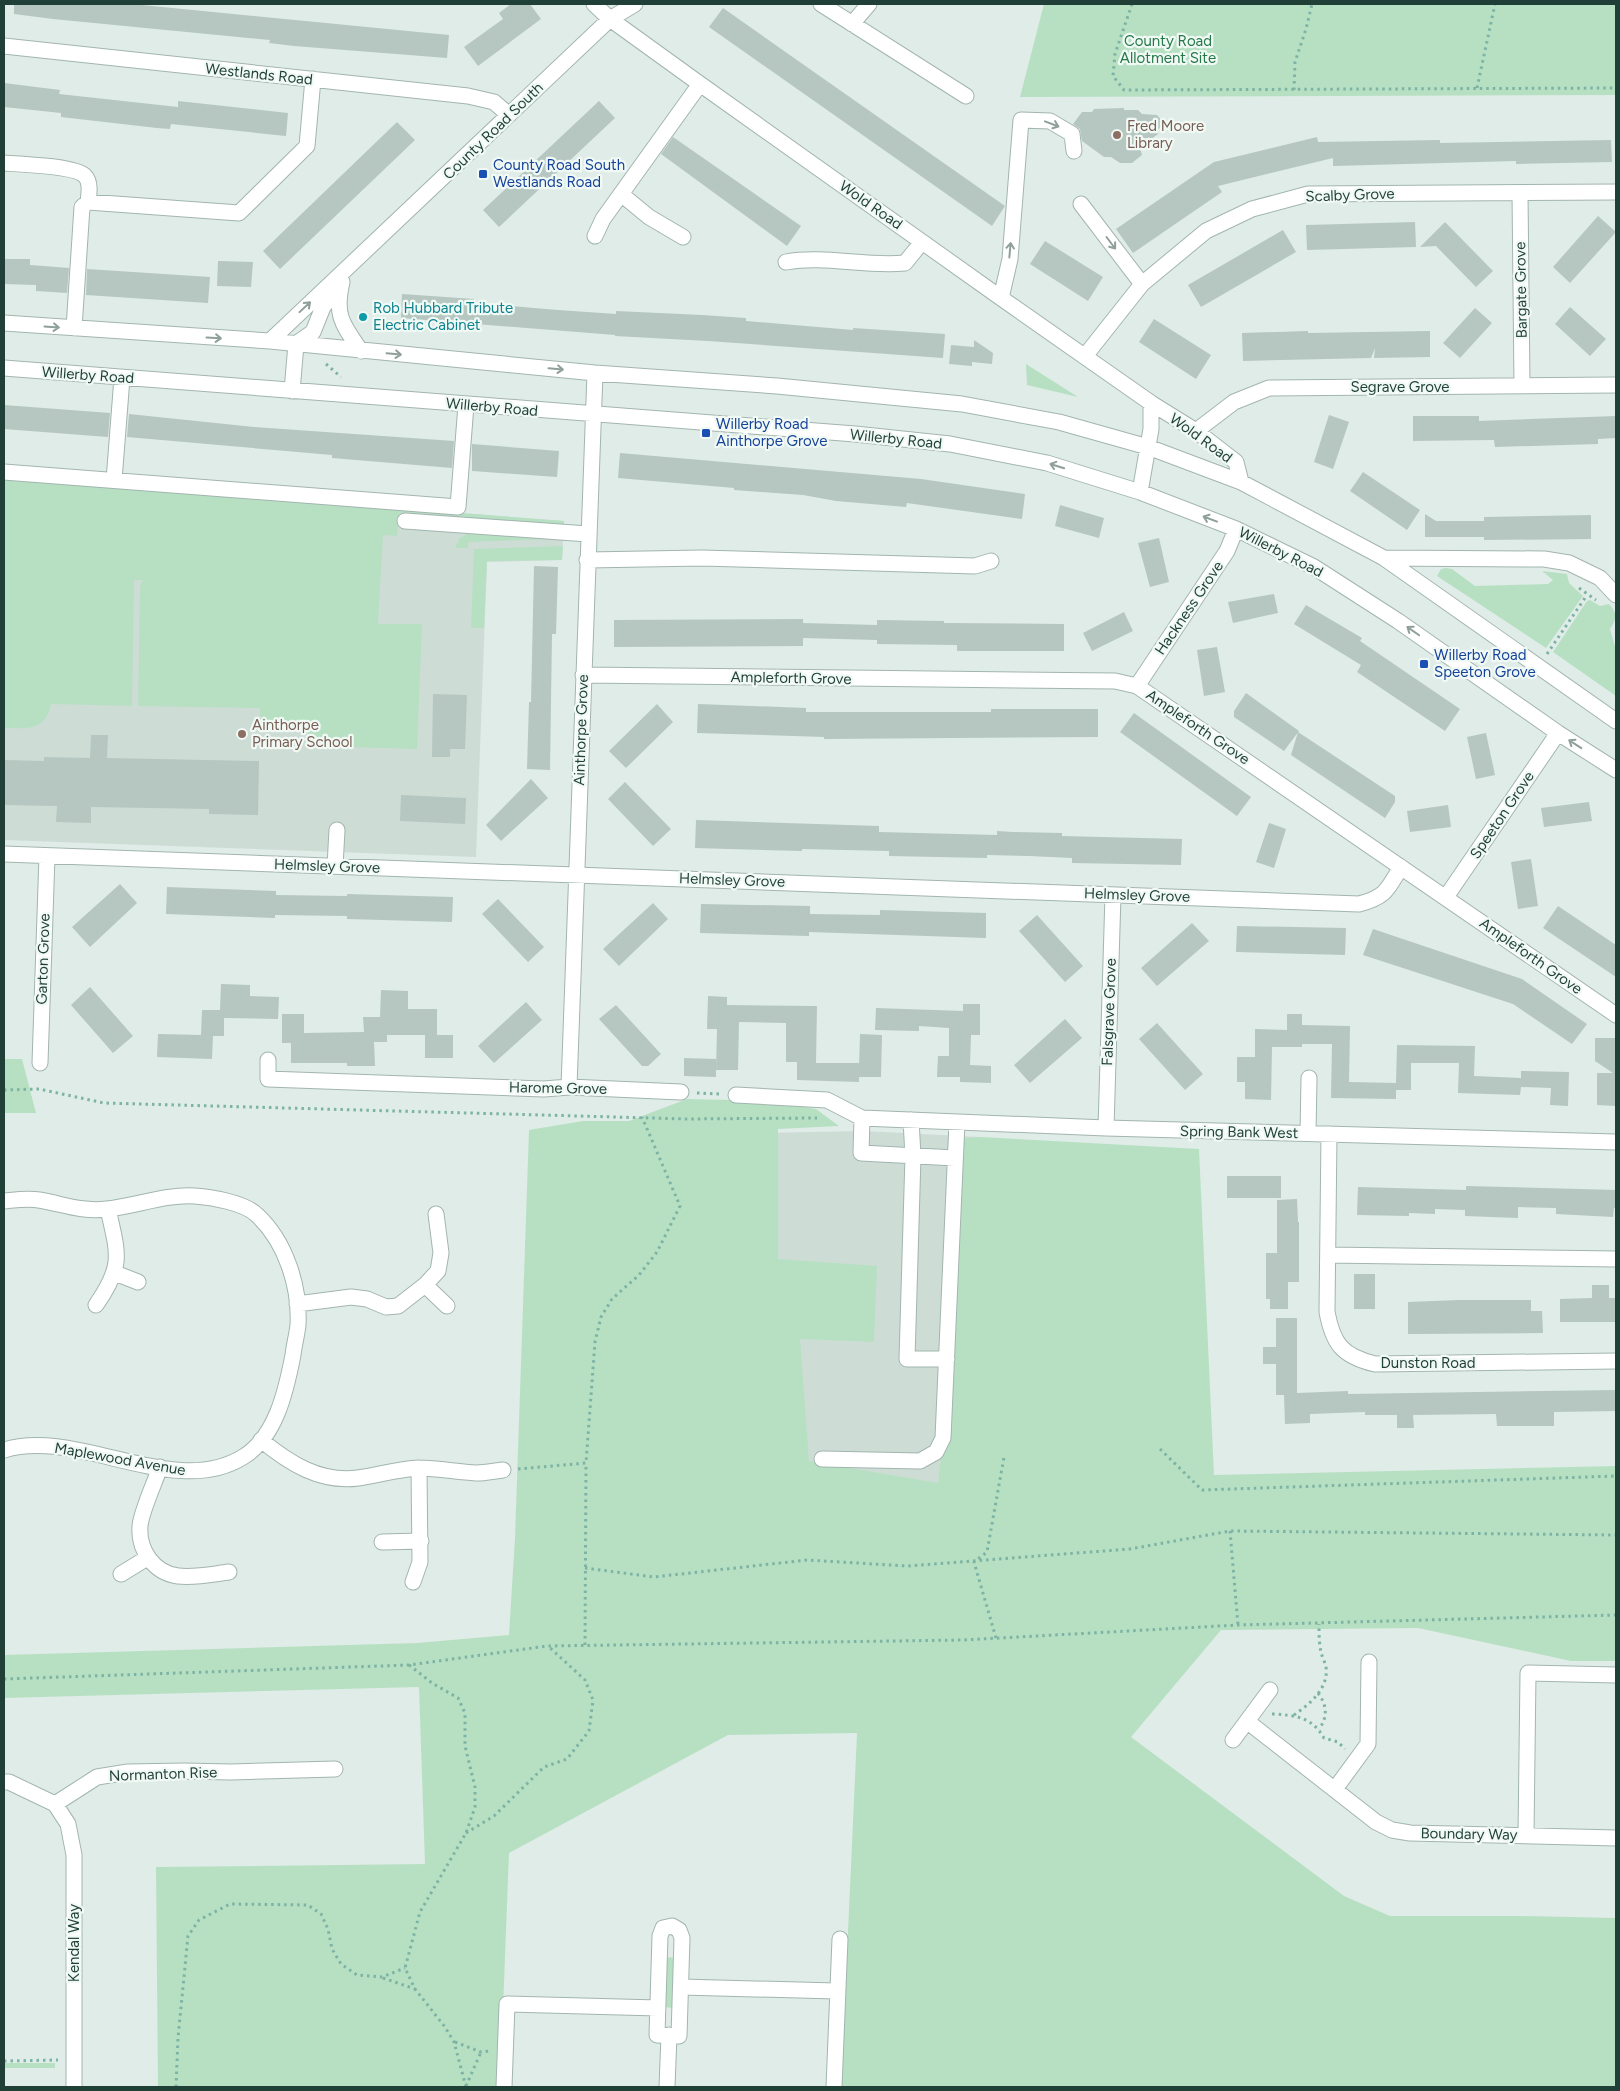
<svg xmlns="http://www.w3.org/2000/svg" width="1620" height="2091" viewBox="0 0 1620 2091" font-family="Figtree,sans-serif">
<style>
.built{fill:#cedcd6}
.green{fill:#b7e0c3}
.building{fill:#b5c7c0}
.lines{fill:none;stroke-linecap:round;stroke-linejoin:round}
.minor-casing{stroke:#a2b5af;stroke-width:17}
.path{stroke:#7db3a4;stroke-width:3;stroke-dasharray:2.5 4;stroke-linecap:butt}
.minor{stroke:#fff;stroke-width:15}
.oneway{stroke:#8f9f9b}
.education-dot{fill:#8d6e63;stroke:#f1f9f5;stroke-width:2}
.transit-dot{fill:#1a4fb4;stroke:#f1f9f5;stroke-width:2}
.culture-dot{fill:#0f9aa8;stroke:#f1f9f5;stroke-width:2}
.labels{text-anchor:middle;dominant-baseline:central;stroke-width:4.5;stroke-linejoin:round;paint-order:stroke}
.park-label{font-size:15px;fill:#257949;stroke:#f1f9f5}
.street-label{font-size:15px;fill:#1f3f37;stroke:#f1f9f5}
.education-label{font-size:15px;fill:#785e54;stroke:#f1f9f5;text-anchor:start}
.transit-label{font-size:15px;fill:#164399;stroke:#f1f9f5;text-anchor:start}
.culture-label{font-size:15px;fill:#0d838f;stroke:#f1f9f5;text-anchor:start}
</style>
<rect width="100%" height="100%" fill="#e0ece7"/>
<path class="built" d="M4 478 564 521 562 560 487 562 476 857 4 840Z
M863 1131 980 1137V1514L737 1527 759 1133Z"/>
<path class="green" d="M1044 4H1616V95L1020 97Z
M1026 364 1078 397 1027 385Z
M4 478 564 521V526L399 513 397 536 383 535 378 624H422L417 749 308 746V725L263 724 264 719 260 716V708L138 706 140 585 143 580H134L132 706 51 704C45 732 28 728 4 728Z
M469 533 552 539 468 542V548H455L460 538Z
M563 546 562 560 487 561 484 628H471L474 549Z
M1446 568 1452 569 1475 586 1548 584 1553 580 1542 571 1567 574 1569 583 1583 596 1546 648 1437 576 1441 569Z
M1590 600 1600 606 1609 604C1618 614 1617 618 1610 629L1616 650V696L1553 652 1587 601Z
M4 1059H22L36 1113H4Z
M687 1099 772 1101 816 1109 839 1126 778 1129V1259L877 1266 874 1342 800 1339 809 1461 938 1483 950 1378 964 1138 980 1137 1199 1149 1214 1475 1616 1466V1661H1571L1418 1628 1221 1630 1131 1737 1344 1896 1390 1916H1520L1616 1918V2087H841L857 1733 728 1735 509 1853 500 2087H158L156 1867 425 1864 419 1687 4 1698V1655L417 1643 509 1635 515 1538 529 1130 583 1121H629Z
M665 1957 675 1958 674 2008 663 2007Z
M4 2063H55V2068H4Z"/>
<path class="building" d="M14 4H132L449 35 447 58 294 46 269 43 270 40 53 19 14 14Z
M511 4H530L541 19 478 66 464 47 503 19 499 13Z
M723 8 1005 206 992 226 709 27Z
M4 83 60 90 59 94 178 107V101L288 113 286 136 171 124 170 129 157 128 61 117V113L4 107Z
M599 101 615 118 499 227 483 210Z
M1124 108V110H1138L1142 114 1157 115 1165 124 1156 131 1158 134 1140 148 1142 155 1132 163H1120L1111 157H1104L1082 141 1080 129 1073 124 1082 112H1092L1094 109Z
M397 122 415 140 280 269 263 251Z
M673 137 801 226 787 246 661 154Z
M1317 137 1318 142 1440 140V143L1611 140 1612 162 1516 164V161L1333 166V158L1218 186 1222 192 1133 253 1116 229 1214 162Z
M1598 216 1616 232 1570 283 1553 267Z
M1415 222 1416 247 1307 250 1306 225Z
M1445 222 1493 271 1476 287 1436 246 1420 247Z
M1283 230 1296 252 1201 307 1188 285Z
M1045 241 1103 277 1088 301 1030 264Z
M4 259H30V265L69 268 67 293 36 291V285L4 284Z
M218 261 253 262 251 287 217 286Z
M87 269 210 277 208 303 86 295Z
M402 294 474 299V303L558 310 616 314V311L702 315 746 318V321L853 330V328L945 334 943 358 708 341 615 336V335L401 318Z
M1570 307 1606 339 1590 356 1555 324Z
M1475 308 1492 323 1460 358 1443 343Z
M1154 319 1211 355 1196 379 1139 342Z
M1308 331V333L1430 331V357L1374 358 1375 348 1371 358 1243 361 1242 333Z
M974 340 993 353 992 364 972 362V366L949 364 951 345 974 347Z
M4 405 110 413 108 437 4 429Z
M129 414 254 427 454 441 452 468 332 458V455L127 437Z
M1329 415 1349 422 1333 469 1314 462Z
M1413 416H1479V421L1616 416V438L1598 439V444L1495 447 1494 440 1413 441Z
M472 444 559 451 557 477 472 471Z
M620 453 921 479 1025 494 1022 519 907 503 906 507 836 501 803 495 734 490V488L618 478Z
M1363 472 1420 510 1407 530 1350 491Z
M1060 505 1104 518 1099 538 1055 526Z
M1425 514 1436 521H1484V517L1591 515V539L1484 540V537H1425Z
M1159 538 1169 582 1150 587 1138 543Z
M534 566 558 567 556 634H552L550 770 527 769 529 702H531Z
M1274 594 1278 613 1233 623 1228 602Z
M1306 605 1362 638 1360 641 1460 709 1445 731 1357 672 1361 665 1294 624Z
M1124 612 1133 631 1092 651 1083 633Z
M803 619V623L877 625V620L944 621V623L1064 624V651H957V645L877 644V640L803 638V646L614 647V620Z
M1217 647 1225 692 1204 696 1197 650Z
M1246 693 1299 731 1284 751 1234 717V711Z
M433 694 467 695 465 749H450V757H432Z
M657 704 673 722 626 768 609 751Z
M698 704 806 708V712H991V709H1098V737L824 739V737L697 733Z
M1134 713 1251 797 1237 816 1120 732Z
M1298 732 1395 796V802L1385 818 1291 755Z
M1486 733 1495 775 1476 779 1467 737Z
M91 735H108L107 758 259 761 258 815 209 814V809L91 807V823L56 822 57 806 4 805V760L44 761V757L90 758Z
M531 779 548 798 501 841 486 825Z
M625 782 671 829 653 846 608 799Z
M401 795 466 798 465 824 400 821Z
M1589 802 1592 821 1544 827 1541 808Z
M1448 805 1451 827 1410 832 1407 811Z
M696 820 879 826V832L997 835V831L1013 832 1062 833V836L1182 839 1181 865 1072 863V858L1029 856 987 855V858L889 856V851L802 849V851L695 848Z
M1269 823 1286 829 1274 868 1256 862Z
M1531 859 1538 906 1518 909 1511 862Z
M120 884 137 903 90 947 72 927Z
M167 887 276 891V895L347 896V894L453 897 452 922 347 919V916L275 915V918L166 914Z
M498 899 544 947 528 962 482 914Z
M653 903 668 919 619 966 603 949Z
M701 904 810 906V914L880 915V910L986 913V938L809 932V936L700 933Z
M1558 906 1616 945V977L1543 928Z
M1037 915 1083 966 1065 982 1019 931Z
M1192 923 1209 941 1157 986 1141 968Z
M1237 926 1346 928 1345 955 1236 952Z
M1373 929 1522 979 1587 1024 1572 1044 1513 1004 1363 955Z
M221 984 250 985V996L279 997 278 1019 224 1018V1036H213L212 1059 157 1057 158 1034 201 1035 202 1010H220Z
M90 987 133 1036 113 1053 71 1005Z
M381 990 408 991V1009H437V1035H453V1058H425V1035H387V1042H374L375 1066H347V1063H291V1043H282V1014H304V1033L364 1032 363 1017H380Z
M708 996 727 997V1005L817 1006 816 1063H859V1067L860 1034 882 1035 881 1077H859V1082L797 1080V1062H786V1023L739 1022 738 1070H716L717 1029H707Z
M526 1002 542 1020 494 1063 478 1046Z
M963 1004H980V1035H971L970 1065 991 1066V1083L960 1082V1077H937L938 1056H949V1028L919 1026V1031L875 1030 876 1008 963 1011Z
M616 1005 661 1054 648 1066H642L599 1019Z
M1287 1014H1302V1025L1350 1026 1349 1082 1396 1083 1397 1045 1475 1046 1474 1076 1521 1078V1071L1569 1072 1568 1106 1550 1105 1551 1088 1521 1087 1520 1095 1458 1093 1459 1063H1411V1090H1396V1099L1331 1098 1332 1044H1302V1047H1272L1271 1100 1245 1099V1082H1237V1057H1255V1029L1287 1030Z
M1065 1019 1082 1038 1030 1083 1014 1065Z
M1157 1023 1203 1074 1185 1090 1139 1039Z
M1595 1038H1616V1106L1597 1105V1073H1613L1595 1061Z
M684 1058 716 1059V1077L684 1076Z
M1227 1176H1281V1198H1227Z
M1466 1186 1616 1190V1208H1614L1613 1217 1556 1214V1208L1518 1207V1218L1465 1216V1210L1435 1209V1214L1409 1213V1216L1357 1215 1358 1187 1466 1190Z
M1297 1199 1298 1222H1299V1282H1288V1309H1270V1299H1266V1253H1277V1200Z
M1354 1274H1375V1309H1354Z
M1592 1285H1609V1298H1616V1322H1560V1299L1592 1298Z
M1459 1300H1531V1311H1542L1543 1333 1408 1334V1302Z
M1276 1318H1297V1393L1348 1391V1394L1616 1390V1411L1554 1412V1426H1497L1496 1414 1413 1415 1414 1428H1397V1415H1365V1412L1310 1414V1423L1285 1424 1284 1395H1276V1364H1263V1347H1276Z"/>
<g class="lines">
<g class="minor-casing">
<path id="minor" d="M594 4 610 19 700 84 1001 298 1151 403 1196 431 1236 462 1241 482
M821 4 966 96
M852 24 869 4
M4 46 468 96 494 102 509 115
M4 163C19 164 76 166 85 176 91 182 89 195 88 202L82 207 74 328
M1520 193 1522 386
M621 194 649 217 683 237
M88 202 239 213 307 146 313 79
M1081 204 1142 284
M595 236 603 219 700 84
M786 262C825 255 865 267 905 263L922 242
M342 282C334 316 343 325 361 351
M1001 298 1010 259 1021 120 1050 121 1072 134 1074 151
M4 323 270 341 595 373 777 386 962 404 1059 422 1148 447 1241 482 1384 558 1616 721
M270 341 610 19 635 4
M1085 356 1142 284 1206 231 1252 209 1308 194 1616 192
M4 368 855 434 950 444 1047 463 1140 492 1236 529 1314 567 1398 621 1558 733 1616 770
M292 391 296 344 313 332 323 307 339 286
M1196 431 1234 402 1269 388 1616 385
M4 472 458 507 466 405
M114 480 122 378
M1140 492 1151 429V403
M405 521 588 534
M1384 558 1544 559 1569 563 1600 578 1616 595
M587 560 702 558 975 566 991 561
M583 675 1115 681 1137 686 1616 1015
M1137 686 1227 551 1236 529
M4 854 1359 904C1386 897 1387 890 1401 867
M335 866 337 830
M1446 897 1558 733
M268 1060V1079L544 1089 569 1087 681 1092
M40 1063 47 856
M569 1087 595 373
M736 1095 827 1100 862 1118 1106 1128 1616 1142
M862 1118 861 1153 955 1158
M911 1120 913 1156 907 1359H947
M1106 1128 1113 895
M1308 1133 1309 1078
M1329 1134 1327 1312C1333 1344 1342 1356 1375 1364L1616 1361
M4 1201C15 1200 27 1198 39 1200 64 1204 80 1212 107 1209 137 1206 165 1194 195 1196 212 1197 245 1203 257 1215 286 1242 300 1287 298 1325 297 1335 294 1345 293 1355 286 1391 276 1437 243 1457 174 1500 77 1427 4 1450
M1328 1255 1616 1259
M115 1273 138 1282
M425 1285 447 1306
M297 1304 351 1297 367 1299 386 1307 398 1306 425 1285 438 1271 441 1253 436 1214
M96 1305C124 1265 118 1254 108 1209
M261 1440C289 1463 320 1483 358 1478 379 1475 398 1469 419 1468 438 1468 457 1472 476 1473 485 1473 494 1471 503 1470
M822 1459 920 1461 936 1452 943 1438 957 1122
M160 1467C155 1482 141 1512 140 1526 138 1550 154 1573 178 1576 195 1578 213 1574 229 1572
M382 1542 421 1541
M121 1574 147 1558
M413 1582 420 1562 419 1468
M1248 1722 1376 1822 1392 1830 1410 1833 1616 1838
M1233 1740 1270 1690
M4 1782H9L55 1804 97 1777 128 1772 184 1771 231 1772 335 1769
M1335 1789 1368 1744 1369 1662
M55 1804 68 1824 74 1855V2087
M1526 1835 1528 1673 1616 1675
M672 1926 679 1930 682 1938 679 2036 657 2035 660 1936 663 1928Z
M681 1987 836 1991
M504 2087 507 2004 658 2008
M667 2087 669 2035
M834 2087 840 1939"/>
</g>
<path class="path" d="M1132 4 1115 54 1113 76 1124 90 1616 88
M1477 88 1495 4
M1294 90 1295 62 1306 29 1312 4
M326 364 341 377
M1579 588 1596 600
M1547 654 1587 595
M4 1090 39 1089 104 1103 687 1119 817 1118
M697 1093 720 1094
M1160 1449 1202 1490 1616 1476
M518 1469 586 1463 595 1342 601 1317 612 1299 639 1275 657 1252 680 1206 642 1117
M1230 1531 1238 1625
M585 1568 654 1577 807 1560 907 1566 1130 1549 1230 1531 1616 1535
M996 1638 974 1562 987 1552 1004 1457
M585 1645 586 1463
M409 1665 432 1683 458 1698 465 1713V1746L475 1787V1807L466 1833 420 1912 405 1968 415 1989 445 2027 454 2042 466 2087
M4 1679 409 1665 547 1646 963 1640 1238 1625 1616 1615
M1318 1693C1327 1705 1328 1717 1319 1729
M1272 1714C1295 1715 1312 1717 1324 1738L1338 1742 1345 1749
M1294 1715C1310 1704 1329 1688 1326 1667 1325 1662 1322 1657 1321 1652 1319 1643 1319 1633 1319 1624
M466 1833 494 1816 544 1767 567 1759 589 1731 593 1700 585 1680 548 1646
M383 1978 415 1989
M455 2042 481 2052 489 2051
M4 2061 58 2060
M466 2086 481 2052
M176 2087 178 2038 188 1936 199 1920 230 1904 308 1905 321 1914 328 1929 332 1949 341 1964 357 1975 382 1977 405 1968"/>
<use href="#minor" class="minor"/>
</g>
<defs><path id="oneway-shaft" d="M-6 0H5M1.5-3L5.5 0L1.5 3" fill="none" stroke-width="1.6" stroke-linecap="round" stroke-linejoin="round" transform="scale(1.25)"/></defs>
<g class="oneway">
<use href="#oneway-shaft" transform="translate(1052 124) rotate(21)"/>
<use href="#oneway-shaft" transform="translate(1111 243) rotate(53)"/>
<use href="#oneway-shaft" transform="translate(1010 250) rotate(-85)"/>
<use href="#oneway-shaft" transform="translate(305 307) rotate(-43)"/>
<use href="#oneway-shaft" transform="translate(52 327) rotate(4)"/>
<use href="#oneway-shaft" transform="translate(214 338) rotate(3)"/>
<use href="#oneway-shaft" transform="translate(394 354) rotate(5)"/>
<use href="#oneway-shaft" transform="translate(556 369) rotate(5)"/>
<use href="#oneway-shaft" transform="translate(1057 466) rotate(-163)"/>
<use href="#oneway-shaft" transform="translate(1210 519) rotate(-159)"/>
<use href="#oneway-shaft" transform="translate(1413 631) rotate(-145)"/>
<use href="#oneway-shaft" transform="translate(1575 744) rotate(-147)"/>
</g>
<g class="education-dot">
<circle cx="1117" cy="135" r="5"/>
<circle cx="242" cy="734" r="5"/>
</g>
<g class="transit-dot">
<rect x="478" y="169" width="10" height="10" rx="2.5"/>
<rect x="701" y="428" width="10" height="10" rx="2.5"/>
<rect x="1419" y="659" width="10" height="10" rx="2.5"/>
</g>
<circle class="culture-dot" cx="363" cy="317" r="5"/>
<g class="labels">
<g class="park-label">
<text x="1168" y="41">County Road<tspan x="1168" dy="17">Allotment Site</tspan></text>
</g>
<g class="street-label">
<text transform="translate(259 74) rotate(6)">Westlands Road</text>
<text transform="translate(493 131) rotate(-44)">County Road South</text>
<text transform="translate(1350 195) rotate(-2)">Scalby Grove</text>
<text transform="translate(871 205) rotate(35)">Wold Road</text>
<text transform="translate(1521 290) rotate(-91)">Bargate Grove</text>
<text transform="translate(88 375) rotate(4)">Willerby Road</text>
<text x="1400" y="387">Segrave Grove</text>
<text transform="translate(492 407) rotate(5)">Willerby Road</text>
<text transform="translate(1201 438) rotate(36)">Wold Road</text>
<text transform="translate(896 439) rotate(6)">Willerby Road</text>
<text transform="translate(1281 552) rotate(27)">Willerby Road</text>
<text transform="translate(1189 608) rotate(-56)">Hackness Grove</text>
<text transform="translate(791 678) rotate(1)">Ampleforth Grove</text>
<text transform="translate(1198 727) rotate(34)">Ampleforth Grove</text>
<text transform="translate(581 730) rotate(-88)">Ainthorpe Grove</text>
<text transform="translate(1502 815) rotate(-56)">Speeton Grove</text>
<text transform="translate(327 866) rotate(2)">Helmsley Grove</text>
<text transform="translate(732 880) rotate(2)">Helmsley Grove</text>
<text transform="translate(1137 895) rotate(2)">Helmsley Grove</text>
<text transform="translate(1531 956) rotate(35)">Ampleforth Grove</text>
<text transform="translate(43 959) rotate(-88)">Garton Grove</text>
<text transform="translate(1109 1012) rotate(-88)">Falsgrave Grove</text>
<text transform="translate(558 1088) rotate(1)">Harome Grove</text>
<text transform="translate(1239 1132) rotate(1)">Spring Bank West</text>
<text x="1428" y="1363">Dunston Road</text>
<text transform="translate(120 1459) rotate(10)">Maplewood Avenue</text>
<text transform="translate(163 1774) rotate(-2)">Normanton Rise</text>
<text transform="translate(1469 1834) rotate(1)">Boundary Way</text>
<text transform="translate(74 1943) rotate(-90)">Kendal Way</text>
</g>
<g class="education-label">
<text x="1127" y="126">Fred Moore<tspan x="1127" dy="17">Library</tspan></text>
<text x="252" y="725">Ainthorpe<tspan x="252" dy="17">Primary School</tspan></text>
</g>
<g class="transit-label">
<text x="493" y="165">County Road South<tspan x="493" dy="17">Westlands Road</tspan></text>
<text x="716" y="424">Willerby Road<tspan x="716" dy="17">Ainthorpe Grove</tspan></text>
<text x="1434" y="655">Willerby Road<tspan x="1434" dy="17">Speeton Grove</tspan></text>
</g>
<g class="culture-label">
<text x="373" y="308">Rob Hubbard Tribute<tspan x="373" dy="17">Electric Cabinet</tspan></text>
</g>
</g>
<rect width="1620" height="2091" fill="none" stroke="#1f3f37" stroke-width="10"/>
</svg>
